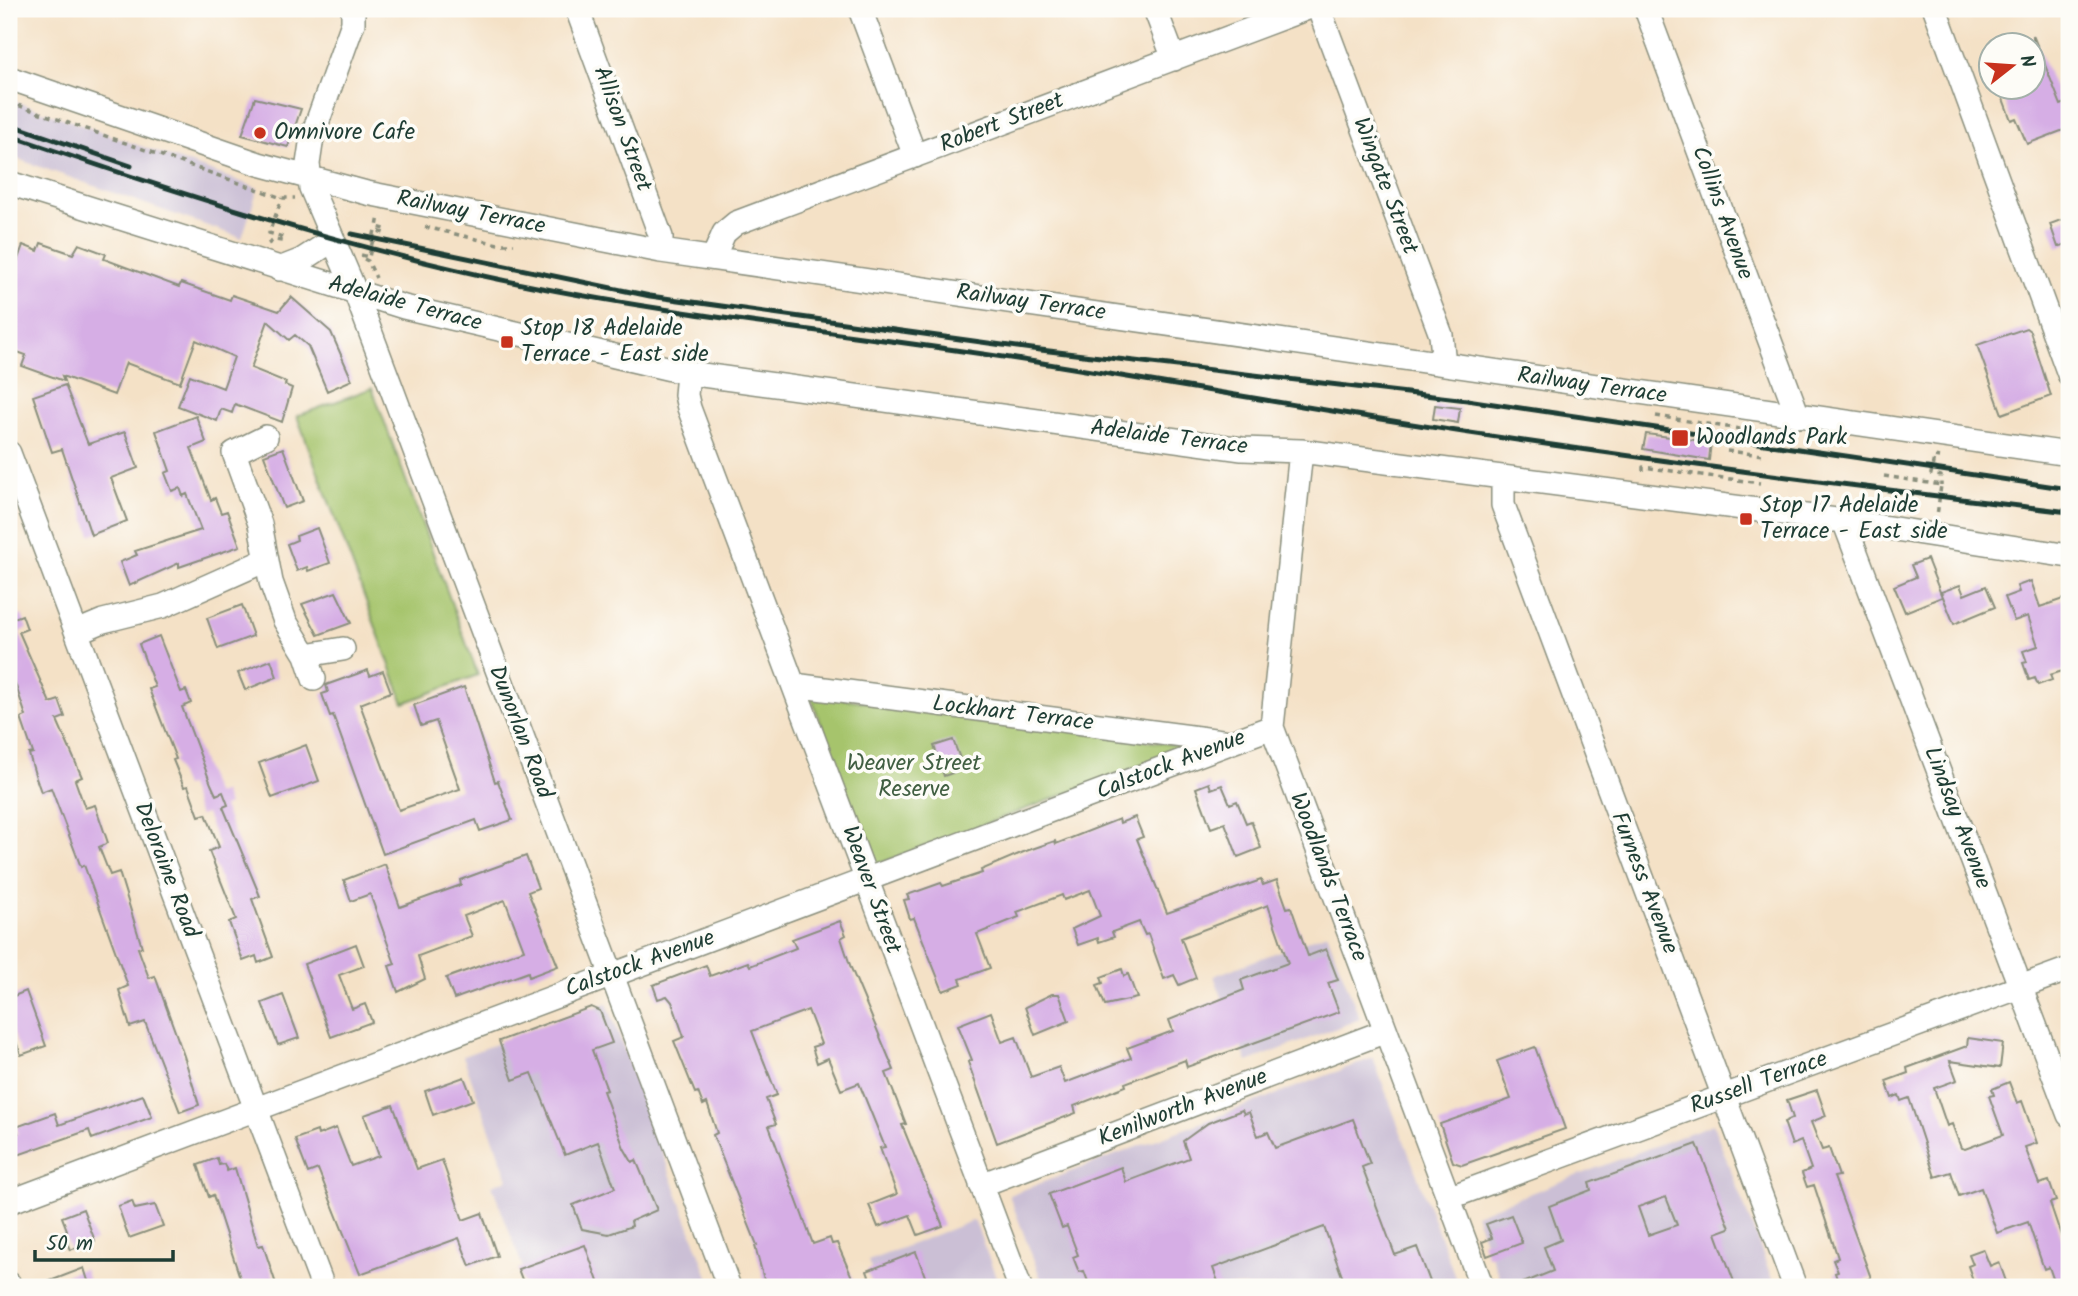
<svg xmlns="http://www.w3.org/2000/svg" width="2078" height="1296" viewBox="0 0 2078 1296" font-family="Kalam,sans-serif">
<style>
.industrial{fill:#cbbfd5}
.green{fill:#a6c46c;stroke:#628050;stroke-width:2}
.building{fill:#d6aee5;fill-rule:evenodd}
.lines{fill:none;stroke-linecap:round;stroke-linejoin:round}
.minor-casing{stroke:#8a8f7d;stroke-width:26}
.path{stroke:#8a8f7d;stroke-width:3.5;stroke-dasharray:5 5;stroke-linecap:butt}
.minor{stroke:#fff;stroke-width:23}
.rail{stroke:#1f3d34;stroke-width:5}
.poi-dot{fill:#c8321e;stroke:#fdfcf7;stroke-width:2.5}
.labels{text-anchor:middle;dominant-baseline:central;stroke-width:7;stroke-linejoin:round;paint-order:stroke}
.street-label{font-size:23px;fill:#1f3d34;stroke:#fdfcf7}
.poi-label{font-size:23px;fill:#1f3d34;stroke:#fdfcf7;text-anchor:start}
.park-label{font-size:23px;fill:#415f42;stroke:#fdfcf7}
</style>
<rect width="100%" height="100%" fill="#fdfcf7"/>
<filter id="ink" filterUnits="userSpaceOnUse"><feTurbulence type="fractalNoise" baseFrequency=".0143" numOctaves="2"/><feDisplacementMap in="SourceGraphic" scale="14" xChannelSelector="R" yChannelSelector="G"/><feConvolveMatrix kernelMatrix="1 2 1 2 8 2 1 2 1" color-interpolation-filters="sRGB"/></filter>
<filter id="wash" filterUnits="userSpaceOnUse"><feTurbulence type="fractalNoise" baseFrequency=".00686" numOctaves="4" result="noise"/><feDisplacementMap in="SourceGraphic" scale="28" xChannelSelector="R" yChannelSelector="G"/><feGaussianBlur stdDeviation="1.57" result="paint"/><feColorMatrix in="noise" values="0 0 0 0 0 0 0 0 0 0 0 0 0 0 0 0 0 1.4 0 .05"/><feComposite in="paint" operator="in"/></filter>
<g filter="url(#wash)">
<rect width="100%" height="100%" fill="#f4e1c6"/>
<path class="industrial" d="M9 99 258 188 242 238 9 156Z
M1327 933 1360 1019 1247 1062 1214 976Z
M607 1003 712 1287H530L492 1185 508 1179 463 1056Z
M1373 1058 1459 1287H1044L1009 1195Z
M1713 1124 1775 1287H1503L1475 1214Z
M974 1220 1000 1287H878L868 1261Z"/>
<path class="green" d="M372 388 478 675 404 703 297 416Z
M810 694 1191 747 873 866Z"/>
<g id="blocks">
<path class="building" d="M2033 35 2061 105 2066 103 2069 128 2027 144 2016 118 2011 120 1999 88H2033Z
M255 98 301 109 288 147 242 135Z
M2069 217V243L2058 247 2050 224Z
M41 243 73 254 79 244 106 254 104 259 179 287 181 283 230 300 232 295 279 311 291 297 331 332 352 380 327 391 308 346 295 335 289 340 268 321 251 368 286 382 285 385 292 388 282 422 235 404 232 413 221 409 217 421 178 406 190 375 223 388 234 357 196 340 180 383 126 363 114 395 62 376 64 381 22 366 26 355 9 349V284L23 245 38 251Z
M2026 328 2030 331 2051 396 2002 414 1977 345Z
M65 385 88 444 125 432 138 468 111 478 127 521 91 535 62 449 52 452 33 396Z
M1435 405 1460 408 1458 423 1433 419Z
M196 416 206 442 191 448 211 500 215 498 221 513 227 511 240 546 179 567V563L129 586 120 562 137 555 135 551 201 530 187 494 183 496 180 488 172 491 165 473 170 471 156 431Z
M1646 434 1711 442 1709 460 1643 449Z
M283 448 303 501 284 508 264 455Z
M317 528 330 563 308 571 307 567 297 571 287 544 297 540 296 536Z
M1927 559 1942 597 1905 612 1894 586 1916 577 1911 565Z
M2031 581 2040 607 2069 597V669L2050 675 2052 680 2038 685 2035 678 2029 680 2023 663 2027 662 2023 651 2038 646 2028 616 2014 621 2005 597 2019 592 2017 586Z
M1960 585 1964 595 1986 586 1995 607 1954 624 1941 592Z
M336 592 351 623 318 635 302 604Z
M242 605 253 636 218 649 207 618Z
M9 609 14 618 22 615 27 629 19 632 50 703 59 700 65 717 57 720 82 777 75 780 85 808 95 805 108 843 99 847 110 875 119 872 142 947 138 948 149 978 155 976 184 1056 199 1105 180 1112 145 1022 130 1027 119 990 128 986 84 865 81 867 51 788 41 792 36 778 29 754 33 753 21 718 26 716 9 665Z
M159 636 181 692 186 690 191 703 182 707 211 784 216 795 223 792 228 805 223 807 260 896 252 899 273 957 258 963 256 956 243 961 229 922 236 919 209 851 219 847 206 814 199 816 188 786 184 787 173 760 176 759 149 689 155 687 139 644Z
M271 660 277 677 245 690 238 673Z
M368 670 370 676 383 671 391 692 360 704 399 810 460 789 436 721 421 726 414 705 464 687 495 782 498 781 512 820 480 831 476 820 383 854 333 715 330 716 322 694 328 692 326 685Z
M953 740 964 769 944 776 934 746Z
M306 745 319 781 272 798 259 763Z
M1209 783 1211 789 1222 785 1230 804 1237 801 1246 823 1251 821 1261 848 1238 857 1225 823 1211 828 1196 788Z
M1135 817 1143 837 1137 839 1167 913 1261 880 1263 885 1277 880 1287 908 1291 907 1308 956 1326 949 1338 980 1328 983 1339 1012 1187 1067 1185 1060 1125 1083 1126 1086 1074 1106 1076 1113 997 1143 968 1062 972 1060 958 1025 991 1012 1002 1042 1016 1037 1031 1077 1059 1067 1065 1083 1131 1058 1127 1048 1173 1031 1169 1020 1244 990 1241 980 1288 963 1268 905 1181 938 1196 978 1179 985 1174 975 1164 979 1148 934 1145 935 1139 922 1112 932 1114 937 1099 942 1098 938 1078 945 1072 929 1100 916 1090 890 1064 900 1062 895 1017 912 1019 917 977 934 990 968 960 979 962 984 943 991 914 918 910 919 904 900 909 899 907 895 941 883 943 886 982 873 981 870 1026 851 1055 841 1056 844 1119 819 1120 823Z
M526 856 538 888 528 892 558 966 529 977 528 972 454 999 446 978 524 950 505 900 464 916 472 936 418 956 425 979 398 992 389 966 395 964 370 894 351 901 344 880 385 864 400 907 461 885 460 880Z
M840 921 846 935 841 938 851 968 894 1070 886 1073 906 1124 902 1125 943 1226 918 1235 910 1215 878 1227 869 1205 897 1194 880 1148 885 1147 859 1083 841 1090 828 1058 817 1063 812 1047 821 1044 808 1010 752 1031 777 1095 766 1099 776 1124 769 1126 813 1244 830 1238 832 1244 837 1243 855 1284 845 1287H766L755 1246 757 1245 713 1135 717 1133 707 1103 703 1105 698 1092 695 1093 674 1041 684 1037 672 1002 667 996 658 999 653 985 706 965 710 976 748 962 750 966 796 948 792 939Z
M356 944 364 966 339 975 352 1009 365 1004 372 1022 331 1037 304 964Z
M1122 969 1124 976 1128 974 1137 998 1105 1005 1097 985 1103 983 1101 977Z
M26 991 46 1046 21 1055 9 1022V998Z
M1052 994H1059L1069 1021 1035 1035 1025 1007Z
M283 995 299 1038 278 1045 262 1003Z
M591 1007 600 1011 612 1043 592 1050 607 1090 603 1091 624 1148 632 1162 636 1160 657 1210 631 1221 632 1226 609 1234 582 1229 573 1205 615 1188 598 1142 565 1155 532 1073 513 1080 499 1041Z
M1968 1038 2003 1043 2000 1068 1950 1061 1957 1080 1934 1088 1947 1126 1952 1124 1961 1148 1965 1149 2003 1135 1989 1096 1994 1095 1992 1089 2009 1082 2017 1103 2022 1101 2037 1143 2025 1147 2039 1184 2049 1181 2056 1201 2050 1203 2063 1241 2069 1238V1287H2056L2049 1267 2044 1269 2028 1222 1997 1233 1981 1188 1959 1196 1951 1172 1935 1177 1909 1098 1901 1101 1899 1095 1892 1098 1886 1081 1908 1073 1907 1068 1967 1046Z
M1535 1047 1565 1129 1462 1165 1453 1162 1440 1124 1511 1099 1497 1061Z
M464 1077 473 1100 433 1115 425 1091Z
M1817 1090 1826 1116 1811 1122 1822 1150 1829 1148 1839 1176 1834 1177 1871 1278 1845 1287H1840L1835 1273 1838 1272 1833 1260 1838 1258 1814 1185 1807 1187 1802 1173 1811 1169 1801 1141 1792 1145 1784 1122 1793 1118 1787 1100Z
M143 1095 152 1117 92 1139 89 1130 15 1156 9 1136 18 1133 16 1127 55 1113 59 1125Z
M393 1105 417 1169 442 1160 463 1220 482 1213 497 1256 470 1266 459 1238 360 1274 318 1169 308 1173 295 1139 317 1131 318 1135 336 1128 351 1166 379 1156 364 1115Z
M1242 1110 1244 1114 1249 1112 1258 1136 1268 1132 1275 1148 1353 1119 1370 1164 1362 1167 1395 1255 1417 1247 1432 1287H1346L1324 1227 1213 1268 1220 1287H1090L1084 1271 1079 1272 1073 1257 1078 1255 1067 1226 1062 1228 1049 1194 1121 1167 1126 1182 1189 1158 1183 1141 1208 1123Z
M1697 1144 1730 1228 1716 1233 1736 1287H1513L1553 1271 1544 1247 1561 1240 1549 1206 1591 1190 1589 1183ZM1666 1197 1677 1225 1648 1235 1638 1207Z
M217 1158 219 1165 224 1164 227 1171 235 1168 258 1246 263 1245 277 1287H243L213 1195 209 1197 198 1165Z
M132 1201 135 1209 155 1205 163 1226 129 1238 118 1206Z
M83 1209 95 1241 70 1250 63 1232 67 1230 62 1217Z
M1511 1215 1522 1243 1487 1256 1482 1242 1492 1238 1486 1224Z
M585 1245 600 1287H525L518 1269Z
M1983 1249 1990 1266 1999 1262 2008 1287H1982L1980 1281 1974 1283 1968 1266 1973 1264 1969 1254Z
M916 1252 929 1287H873L867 1271Z
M84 1268 90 1287H37V1286Z"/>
</g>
</g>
<g filter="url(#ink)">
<use href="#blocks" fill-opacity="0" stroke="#8a8f7d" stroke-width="2"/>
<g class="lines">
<g class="minor-casing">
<path id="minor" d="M353 9V23L312 137 308 164 311 188 355 291 729 1287
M577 9 661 237V251
M860 9 915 156
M1155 9 1174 59
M1319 9 1441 335 1444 364
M1646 9 1798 416
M1935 9 2069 374
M9 78 259 164 367 193 661 251 2069 454
M9 183 404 307 688 373 1242 449 1301 451 1844 521 2069 556
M714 256 724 233 736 223 1305 9
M279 269 302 260 333 240
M688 373 686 395 689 408 1020 1287
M266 437 234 453 260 524 271 582 285 621 306 655 314 679
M1301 451 1272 727 1482 1287
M9 453 323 1287
M1503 477V505L1795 1287
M1844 521 2069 1115
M77 632 103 621 163 606 266 560
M306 655 343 649
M794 685 1229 742
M981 1185 1386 1031
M1448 1198 2069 969
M9 1202 1272 727
M9 1284 10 1287"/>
</g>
<path class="path" d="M9 102 282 198H295
M425 227 498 244H514
M268 244 274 240 282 241 283 237 269 233 282 198
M361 255 369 257 375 230 384 233 385 229 377 227 379 216
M364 259 368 261 376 278
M1656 416 1765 433
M1727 451 1763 455
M1940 458 1934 457 1931 474 1941 476V485
M1643 471V467L1760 483
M1884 476 1941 485 1937 516"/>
<use href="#minor" class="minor"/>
<path class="rail" d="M9 124 131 166
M9 135C165 189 322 240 484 276 666 316 852 333 1036 362 1178 385 1320 410 1463 432 1664 462 1867 488 2069 512
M352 234 650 296 1032 349 1467 400 2069 489"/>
</g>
</g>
<g class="poi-dot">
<circle cx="260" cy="133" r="7"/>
<rect x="500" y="335" width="14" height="14" rx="3.5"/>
<rect x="1671" y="429" width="18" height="18" rx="3.5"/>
<rect x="1739" y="512" width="14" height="14" rx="3.5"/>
</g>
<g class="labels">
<g class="street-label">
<text transform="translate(1002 123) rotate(-21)">Robert Street</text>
<text transform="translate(622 129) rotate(70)">Allison Street</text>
<text transform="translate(1385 186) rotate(69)">Wingate Street</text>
<text transform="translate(471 213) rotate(11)">Railway Terrace</text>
<text transform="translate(1722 213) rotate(70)">Collins Avenue</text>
<text transform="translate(1031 303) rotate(8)">Railway Terrace</text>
<text transform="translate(405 304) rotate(15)">Adelaide Terrace</text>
<text transform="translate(1592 386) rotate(8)">Railway Terrace</text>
<text transform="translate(1169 438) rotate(7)">Adelaide Terrace</text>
<text transform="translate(1013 714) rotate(7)">Lockhart Terrace</text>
<text transform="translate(520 732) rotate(69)">Dunorlan Road</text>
<text transform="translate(1171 765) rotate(-21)">Calstock Avenue</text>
<text transform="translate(1957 818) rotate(69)">Lindsay Avenue</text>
<text transform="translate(166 870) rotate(69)">Deloraine Road</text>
<text transform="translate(1328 877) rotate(69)">Woodlands Terrace</text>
<text transform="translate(1644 883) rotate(69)">Furness Avenue</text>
<text transform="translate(871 890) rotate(70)">Weaver Street</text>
<text transform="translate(640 964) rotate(-20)">Calstock Avenue</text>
<text transform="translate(1759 1083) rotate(-20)">Russell Terrace</text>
<text transform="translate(1183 1108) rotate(-21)">Kenilworth Avenue</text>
</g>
<g class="poi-label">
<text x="274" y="133">Omnivore Cafe</text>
<text x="521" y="329">Stop 18 Adelaide<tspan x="521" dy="26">Terrace - East side</tspan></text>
<text x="1696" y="438">Woodlands Park</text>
<text x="1760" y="506">Stop 17 Adelaide<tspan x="1760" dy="26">Terrace - East side</tspan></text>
</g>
<g class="park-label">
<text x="914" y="764">Weaver Street<tspan x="914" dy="26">Reserve</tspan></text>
</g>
</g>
<rect width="2078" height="1296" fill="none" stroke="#fdfcf7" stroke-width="35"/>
<g transform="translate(2012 66) rotate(73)"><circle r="33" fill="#fdfcf7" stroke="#a4b0a9" stroke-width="2"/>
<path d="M0-5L12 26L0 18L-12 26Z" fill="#c8321e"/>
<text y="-10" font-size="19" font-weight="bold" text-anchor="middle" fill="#1f3d34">N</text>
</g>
<path d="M35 1250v10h138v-10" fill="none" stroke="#1f3d34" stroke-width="3.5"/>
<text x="46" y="1250" font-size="21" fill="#1f3d34" stroke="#fdfcf7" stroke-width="5" paint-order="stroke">50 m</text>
</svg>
